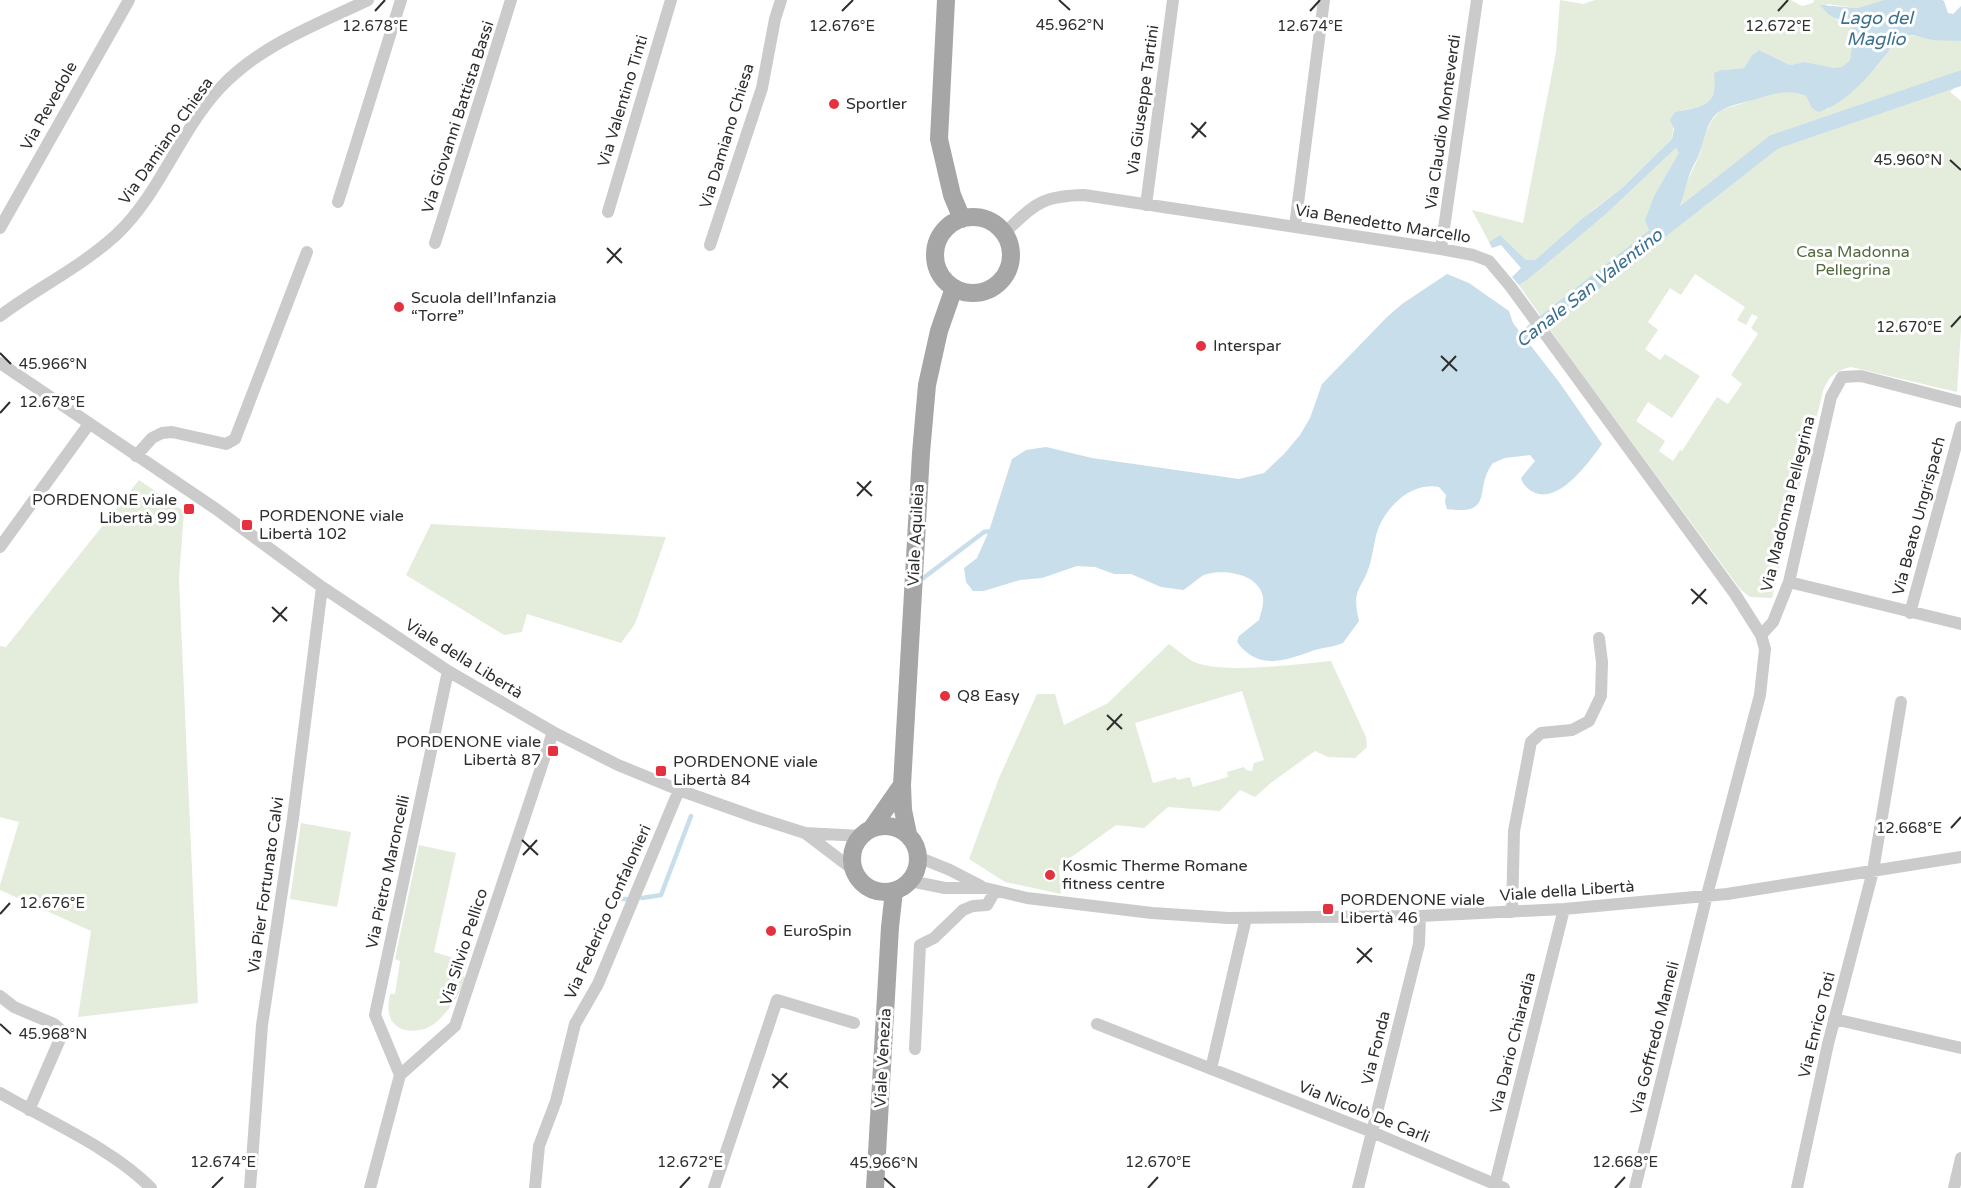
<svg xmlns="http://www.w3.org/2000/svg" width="1961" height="1188" viewBox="0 0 1961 1188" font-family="'Varela Round',sans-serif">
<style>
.green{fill:#e4ecdc;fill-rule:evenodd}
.water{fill:#c8deeb}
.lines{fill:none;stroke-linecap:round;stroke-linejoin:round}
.stream{stroke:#c8deeb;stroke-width:4.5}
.canal{stroke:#c8deeb;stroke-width:15}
.minor{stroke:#cbcbcb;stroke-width:12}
.primary{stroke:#a6a6a6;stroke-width:18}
.ticks{fill:none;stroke:#2e2e2e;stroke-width:2}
.poi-dot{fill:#e5313f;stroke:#fff;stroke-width:2}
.labels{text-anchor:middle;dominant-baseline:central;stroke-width:6;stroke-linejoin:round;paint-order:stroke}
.street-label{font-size:16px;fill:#2e2e2e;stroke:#fff}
.poi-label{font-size:16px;fill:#2e2e2e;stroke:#fff;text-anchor:start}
.park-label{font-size:16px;fill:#526a3c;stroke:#fff}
.water-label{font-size:18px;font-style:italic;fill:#3c7090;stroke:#fff}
.ticks-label{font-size:15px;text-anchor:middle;fill:#2e2e2e;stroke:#fff;stroke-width:6;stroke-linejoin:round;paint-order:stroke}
</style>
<rect width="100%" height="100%" fill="#fff"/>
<path class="green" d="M1560 0 1583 4 1595 0H1791L1802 6 1813 3 1814 0H1885L1858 8 1826 4 1837 20 1845 23 1852 29 1855 34 1850 60 1842 68H1835L1805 62 1790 65 1759 50 1752 55 1744 68 1722 70 1710 102 1704 106 1675 112 1672 139 1622 188 1595 208 1535 260H1526L1500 235 1489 242 1472 210 1523 223 1556 52Z
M1906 35 1961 41V81L1950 92 1961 101V330L1957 392 1851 367C1835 371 1829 376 1823 391L1772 598 1750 597 1740 589 1569 357 1519 285 1606 214 1676 148 1680 153 1655 194 1687 182 1700 154 1704 136 1712 120 1721 110 1778 92H1795L1806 96 1811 107 1827 110C1847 93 1872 77 1886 54 1892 45 1895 38 1906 35ZM1695 274 1745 307 1737 320 1746 325 1752 314 1758 317 1751 328 1758 334 1731 375 1742 384 1728 404 1717 397 1682 451 1680 450 1673 461 1659 451 1665 441 1636 421 1648 402 1672 418 1700 376 1665 354 1660 360 1645 349 1658 330 1648 322 1670 288 1681 295Z
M139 480 184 511 179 579 198 1003 78 1017 91 931 0 890V885L19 822 0 817V646L6 647Z
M431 524 666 537 635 624 621 643 527 614 522 632 504 635 406 575Z
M1169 644C1176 649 1184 656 1192 661 1219 675 1299 664 1331 661L1366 737 1367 747 1355 758 1328 757 1315 751 1272 782 1255 797 1240 790 1220 811 1168 807 1144 828 1116 825 1059 866 1061 894 1005 882 969 859 999 778 1037 694H1055L1064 725 1108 703ZM1242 691 1264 760 1254 763 1252 771 1246 770 1244 767 1227 772 1228 777 1193 787 1190 777 1177 780 1176 777 1153 783 1135 723Z
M301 823 351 832 337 907 290 899Z
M419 845 456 853 434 952 467 962 463 976 466 978C459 995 449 1012 434 1024 421 1033 397 1035 390 1017 387 1009 389 1002 390 994H395L400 961 395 959Z"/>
<path class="water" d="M1884 0H1942L1944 1 1948 13 1953 14 1961 6V41L1933 40 1912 35 1898 37C1892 43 1890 50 1884 57 1870 76 1841 107 1818 112L1811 107 1806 96C1789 89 1774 93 1757 99 1746 102 1731 105 1722 110 1706 119 1705 139 1699 155 1697 160 1693 165 1691 171 1680 197 1684 223 1649 230L1645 220 1655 194 1679 153 1676 148 1606 214 1528 279 1519 285 1512 277 1521 268 1501 245 1492 248 1489 242 1500 235 1526 260H1535L1583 218 1622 188 1672 139 1674 129 1670 120 1675 112C1703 106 1718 108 1714 73L1722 70 1744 68 1752 55 1759 50 1790 65 1805 62 1835 68 1842 67 1850 60 1854 34 1852 29 1845 23 1828 14 1820 5 1858 8Z
M1447 274 1469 283 1509 311 1513 323 1559 382 1602 444C1589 462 1559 505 1533 492 1528 489 1523 485 1521 478L1535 461 1530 455 1505 458 1493 463C1473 488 1496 516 1447 509L1445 502 1446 495 1439 487C1412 481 1385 507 1377 532 1374 542 1373 553 1370 564 1362 591 1351 587 1359 621L1343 643C1334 647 1325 647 1315 650 1286 660 1259 672 1237 642L1239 636 1259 620C1261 613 1264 604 1263 597 1259 574 1226 569 1207 574 1199 576 1191 586 1183 590L1161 587 1131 574H1114L1095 567 1077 566 1042 578 1020 580 984 591H973L966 582 964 568 977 558 989 531 1012 459 1026 450 1046 447 1092 458 1239 479 1264 473 1284 454 1300 435 1310 418 1322 384 1386 318 1402 304Z"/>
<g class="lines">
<path class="stream" d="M922 579 984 532 993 531
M642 898 661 895 691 816
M618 899H627"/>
<path class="canal" d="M1509 350 1774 142 1961 78"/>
<path class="minor" d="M338 202 401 0
M1146 205 1173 0
M608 212 671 0
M1295 226 1324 0
M0 228 129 0
M1004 233C1035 205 1039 196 1084 195L1441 249 1473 255 1489 261 1510 286 1735 594 1761 635 1765 649 1760 695 1707 895 1635 1188
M435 243 511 0
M710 245 762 88 775 19 781 0
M1441 249 1477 0
M0 316C37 288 81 267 116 235 160 194 179 132 220 88 260 45 316 25 368 0
M0 363 216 509 322 587 448 671 553 732 618 765 679 790 755 817 805 833 861 836
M136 456 152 438 162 433 172 432 226 444 235 439 307 252
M0 547 89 424
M1789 582 1961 624
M1910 613 1961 427
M1761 635 1773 622 1789 582 1831 397 1842 377 1861 376 1961 402
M805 833 855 871
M918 857 950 870 981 886
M910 881 945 888H985L1027 898 1152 913 1228 918 1420 916 1564 909 1727 894 1961 857
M1512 912 1514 831 1531 742 1541 733 1572 730 1589 721 1601 696 1602 662 1599 638
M0 996 14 1007 54 1024 61 1030 60 1039 29 1110
M1834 1019 1961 1048
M1097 1024 1372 1132 1504 1188
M915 1049 920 945 934 938 963 910 973 906 987 905 995 891
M1211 1069 1246 918
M400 1075 375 1015 448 671
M0 1093C48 1121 113 1149 151 1188
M1495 1184 1564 909
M250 1188 262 1025 293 818 322 587
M370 1188 400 1075 455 1026 553 732
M535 1188 539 1146 556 1101 575 1024 598 984 679 790
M714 1188 777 1000 854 1023
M1358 1188 1419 944 1420 916
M1797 1188 1828 1044 1873 871 1901 702
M1954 1188 1961 1158"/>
<path class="primary" d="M946 0 939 139 952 195 962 219
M935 255a38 38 0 1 1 76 0a38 38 0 1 1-76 0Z
M852 859a33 33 0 1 1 66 0a33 33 0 1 1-66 0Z
M872 828 902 785
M908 834 903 810 902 785 921 453 927 385 939 331 954 288
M875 1188 890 927 894 891"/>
</g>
<path class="ticks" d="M1059 0 1070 10M375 11 385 0M842 11 853 0M1310 11 1320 0M1778 11 1788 0M1191 123 1206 137M1192 138 1206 122M1950 160 1961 170M607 248 622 263M607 263 621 248M1951 327 1961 316M0 353 11 364M1441 356 1457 371M1442 371 1456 356M0 413 10 402M857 482 872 496M857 496 871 481M1691 589 1707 604M1692 604 1706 589M272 607 287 621M273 622 287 607M1107 715 1122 729M1107 730 1122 714M1951 828 1961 817M522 840 538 855M523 855 537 840M0 914 10 903M1357 948 1372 962M1357 963 1372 948M0 1024 11 1034M772 1074 788 1088M773 1088 787 1073M884 1178 895 1188M212 1188 223 1177M680 1188 690 1177M1148 1188 1158 1177M1615 1188 1625 1177"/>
<g class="poi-dot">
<circle cx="834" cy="104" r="6"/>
<circle cx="399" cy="307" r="6"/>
<circle cx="1201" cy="346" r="6"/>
<rect x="183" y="503" width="12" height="12" rx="3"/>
<rect x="241" y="519" width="12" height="12" rx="3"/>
<circle cx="945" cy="696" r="6"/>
<rect x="547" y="745" width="12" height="12" rx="3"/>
<rect x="655" y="765" width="12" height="12" rx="3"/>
<circle cx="1050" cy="875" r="6"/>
<rect x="1322" y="903" width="12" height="12" rx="3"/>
<circle cx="771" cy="931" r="6"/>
</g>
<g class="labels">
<g class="street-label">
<text transform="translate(1143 100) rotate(-82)">Via Giuseppe Tartini</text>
<text transform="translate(623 101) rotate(-73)">Via Valentino Tinti</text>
<text transform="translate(49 106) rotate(-61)">Via Revedole</text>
<text transform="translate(458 117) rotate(-72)">Via Giovanni Battista Bassi</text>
<text transform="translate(1443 122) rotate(-82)">Via Claudio Monteverdi</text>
<text transform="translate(727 136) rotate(-73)">Via Damiano Chiesa</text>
<text transform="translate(166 141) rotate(-55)">Via Damiano Chiesa</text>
<text transform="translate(1383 224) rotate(9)">Via Benedetto Marcello</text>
<text transform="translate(1788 504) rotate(-76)">Via Madonna Pellegrina</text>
<text transform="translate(1919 516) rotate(-75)">Via Beato Ungrispach</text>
<text transform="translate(916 535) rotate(-87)">Viale Aquileia</text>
<text transform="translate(464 659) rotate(32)">Viale della Libertà</text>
<text transform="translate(388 872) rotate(-78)">Via Pietro Maroncelli</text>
<text transform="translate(266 885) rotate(-82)">Via Pier Fortunato Calvi</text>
<text transform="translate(1567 891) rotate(-4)">Viale della Libertà</text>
<text transform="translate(608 912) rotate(-66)">Via Federico Confalonieri</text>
<text transform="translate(464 947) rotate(-72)">Via Silvio Pellico</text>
<text transform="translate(1817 1025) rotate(-76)">Via Enrico Toti</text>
<text transform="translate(1655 1038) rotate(-76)">Via Goffredo Mameli</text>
<text transform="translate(1513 1043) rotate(-76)">Via Dario Chiaradia</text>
<text transform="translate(1376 1048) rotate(-76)">Via Fonda</text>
<text transform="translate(883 1058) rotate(-87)">Viale Venezia</text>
<text transform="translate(1364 1112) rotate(22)">Via Nicolò De Carli</text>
</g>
<g class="poi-label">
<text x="846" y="104">Sportler</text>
<text x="411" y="298">Scuola dell’Infanzia<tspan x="411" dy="18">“Torre”</tspan></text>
<text x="1213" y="346">Interspar</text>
<text x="177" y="500" text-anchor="end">PORDENONE viale<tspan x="177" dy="18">Libertà 99</tspan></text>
<text x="259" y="516">PORDENONE viale<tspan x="259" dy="18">Libertà 102</tspan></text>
<text x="957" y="696">Q8 Easy</text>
<text x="541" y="742" text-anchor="end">PORDENONE viale<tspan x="541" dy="18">Libertà 87</tspan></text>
<text x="673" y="762">PORDENONE viale<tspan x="673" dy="18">Libertà 84</tspan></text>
<text x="1062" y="866">Kosmic Therme Romane<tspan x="1062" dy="18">fitness centre</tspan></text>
<text x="1340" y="900">PORDENONE viale<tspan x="1340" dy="18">Libertà 46</tspan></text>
<text x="783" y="931">EuroSpin</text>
</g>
<g class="park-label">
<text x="1853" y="252">Casa Madonna<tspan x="1853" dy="18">Pellegrina</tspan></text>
</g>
<g class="water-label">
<text x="1876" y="18">Lago del<tspan x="1876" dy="21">Maglio</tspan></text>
<text transform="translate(1589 288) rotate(-38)">Canale San Valentino</text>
</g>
</g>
<g class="ticks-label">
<text x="1070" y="30">45.962°N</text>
<text x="1310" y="31">12.674°E</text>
<text x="1778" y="31">12.672°E</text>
<text x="375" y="31">12.678°E</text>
<text x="842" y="31">12.676°E</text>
<text x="1908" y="165">45.960°N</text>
<text x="1909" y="332">12.670°E</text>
<text x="53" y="369">45.966°N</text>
<text x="52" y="407">12.678°E</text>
<text x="1909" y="833">12.668°E</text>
<text x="52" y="908">12.676°E</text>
<text x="53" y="1039">45.968°N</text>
<text x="223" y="1167">12.674°E</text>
<text x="690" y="1167">12.672°E</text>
<text x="1158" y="1167">12.670°E</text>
<text x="1625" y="1167">12.668°E</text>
<text x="884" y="1168">45.966°N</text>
</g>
</svg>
